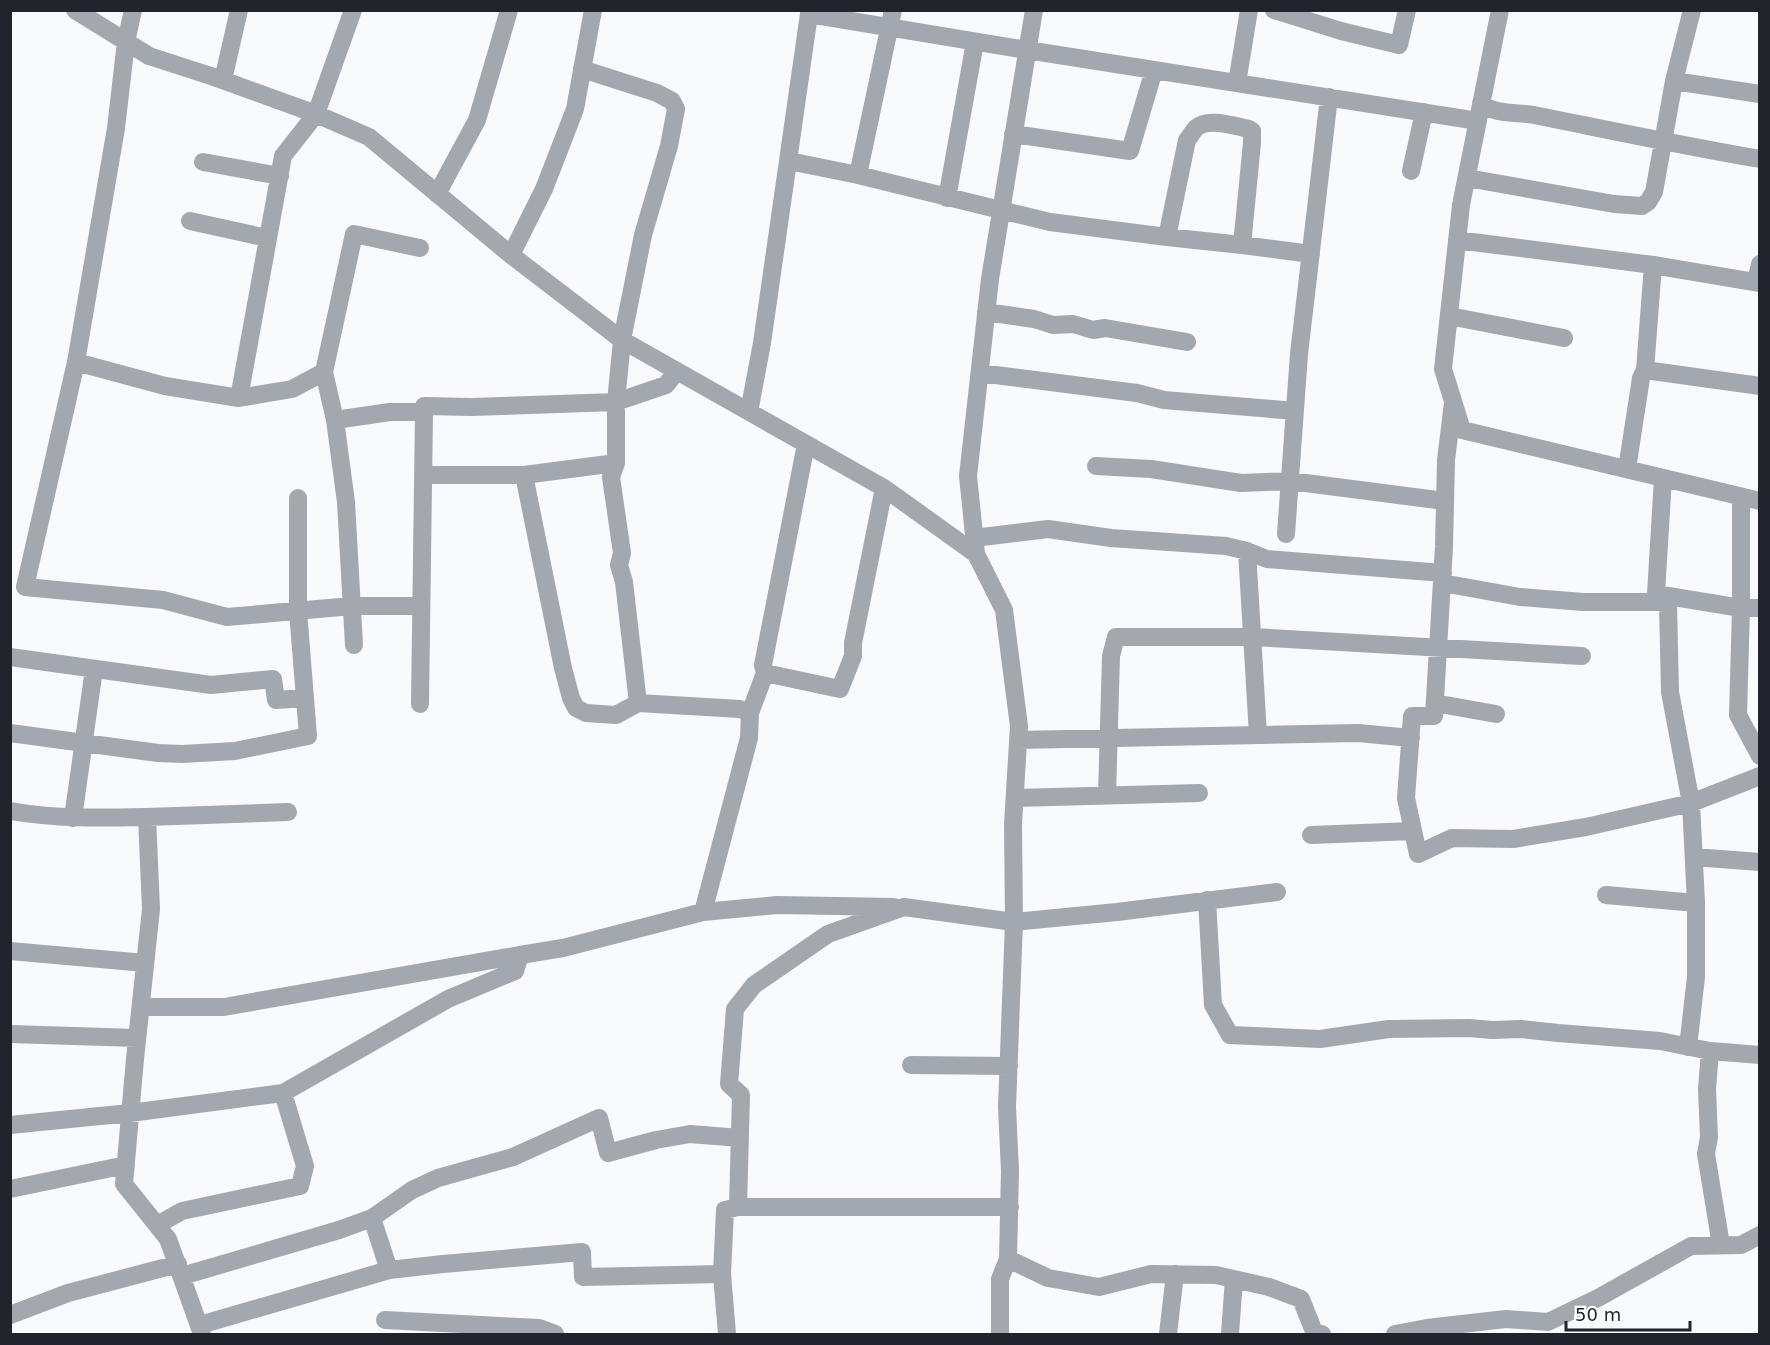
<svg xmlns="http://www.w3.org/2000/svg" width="1770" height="1345" viewBox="0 0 1770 1345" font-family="'DejaVu Sans',sans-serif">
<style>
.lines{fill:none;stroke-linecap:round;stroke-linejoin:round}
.minor{stroke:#a3a7ae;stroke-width:18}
</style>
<rect width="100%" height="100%" fill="#f8fafd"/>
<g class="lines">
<path class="minor" d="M75 10 149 56 214 77 316 114 369 137 511 255 622 340 884 488 976 554 1004 610 1019 726 1013 824 1014 922 1007 1107 1010 1171 1008 1259 1048 1278 1099 1287 1151 1274 1216 1275 1269 1287 1301 1299 1315 1334H1322
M810 10 809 14 1027 50 1478 121
M1274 10 1341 31 1399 45 1407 10
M1500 10 1461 205 1443 369 1462 430 1760 501
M582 69 657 93 672 101 676 109 669 146 643 235 622 340 616 402V463
M223 80 239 10
M1674 81 1760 94
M1237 83 1249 10
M1481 103C1494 115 1518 112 1534 115 1609 130 1684 146 1760 159
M1013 134 1130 151 1154 70
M789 161 858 175 1050 222 1167 237 1242 245 1311 254
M203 162 280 176
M1411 171 1424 112
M858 175 893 10
M1467 178 1614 204 1642 206 1648 202 1654 192 1674 81 1692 10
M437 194 477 120 509 10
M947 198 975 42
M190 221 267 238
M1167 237 1187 140C1190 137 1193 131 1196 128 1208 117 1234 126 1249 129L1252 131V143L1242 245
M1457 240 1653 265 1760 283
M420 248 354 234 324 372 292 389 239 398 165 386 76 362 25 587 163 600 227 617 352 606H421
M511 255 544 189 575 109 593 10
M1756 282 1760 264
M986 312 1034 319 1053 325 1073 324 1093 330 1105 328 1187 342
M1449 316 1564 338
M76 362 116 128 126 42 133 10
M1645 370 1760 386
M324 372 335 420 346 502 354 645
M980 373 1137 393 1164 400 1295 411
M239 398 283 156 316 114 353 10
M1453 403 1446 460 1444 547 1434 716H1412L1406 798 1418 854 1452 838 1513 839 1586 827 1691 803 1696 903V977L1688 1047
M424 406 471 407 616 402 666 385 677 371
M749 412 762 343 809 14
M335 420 390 412H424L420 704
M1096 466 1151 469 1241 483 1290 481 1445 501
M1627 469 1641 378 1645 370 1653 265
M423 475H524L616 463 611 477 622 553 619 565 624 582 638 703
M524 475 563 668 571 698 576 708 586 713 616 715 638 703 740 709 750 713
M1663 478 1656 594 1741 608H1760
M1741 497V608L1738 715 1760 756
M1286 534 1299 354 1329 97
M974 538 1048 529 1111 538 1226 546 1247 551 1267 559 1443 573
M1247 551 1258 735
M976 554 968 476 990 279 1034 10
M1442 583 1520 597 1583 602H1658L1656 594
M1658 602 1668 604 1670 692 1691 803 1760 776
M10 657 211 685 273 679 276 700 305 698
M765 673 840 689 853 656V643L884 488
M1435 699 1440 704 1496 714
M10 733 158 753 182 754 235 751 308 736 298 611V498
M1018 740 1358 733 1411 738
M1107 795 1111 656 1116 637H1253L1582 656
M1015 798 1199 793
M10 811C57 819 99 818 147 817
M73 818 94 669
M1311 835 1413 831
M1694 857 1760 862
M1606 895 1696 903
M1207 900 1213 1005 1230 1035 1320 1039 1389 1029 1469 1028 1492 1030 1521 1029 1558 1033 1660 1041 1710 1051 1760 1055
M703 912 749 738 750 713 765 673 763 665 806 444
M10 951 145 963
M520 955 563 948 703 912 777 905 894 907
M10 1034 137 1038
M1710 1051 1707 1089 1709 1137 1706 1154 1721 1245
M911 1065 1009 1066
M10 1125 130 1113 283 1093 448 999 515 971 520 955 224 1007H141
M10 1189 126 1165
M738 1207H1010
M372 1218 389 1270
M157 1225 182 1211 300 1186 305 1166 283 1093
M182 1276 339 1230 372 1218 412 1190 438 1178 513 1157 599 1118 608 1153 656 1140 690 1134 740 1138
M10 1315 68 1293 178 1264
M385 1320 539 1328 555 1334
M200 1325 389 1270 443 1264 582 1252 583 1277 722 1274
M202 1334 168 1239 124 1184 135 1059 151 909 147 817 288 812
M727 1334 722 1274 725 1210 738 1207 741 1095 729 1084 735 1009 754 985 828 934 904 907 1014 922 1117 912 1277 892
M1000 1334V1279L1008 1259
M1168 1334 1175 1274
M1230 1334 1234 1279
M1395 1334 1427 1328 1506 1319 1548 1322 1598 1298 1691 1246 1741 1245 1760 1235"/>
</g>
<rect width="1770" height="1345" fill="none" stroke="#21252b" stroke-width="24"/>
<path d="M1566 1321v9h124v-9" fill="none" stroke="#21252b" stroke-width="3"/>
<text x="1575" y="1321" font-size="18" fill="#21252b" stroke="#ffffff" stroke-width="4.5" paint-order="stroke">50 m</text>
</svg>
